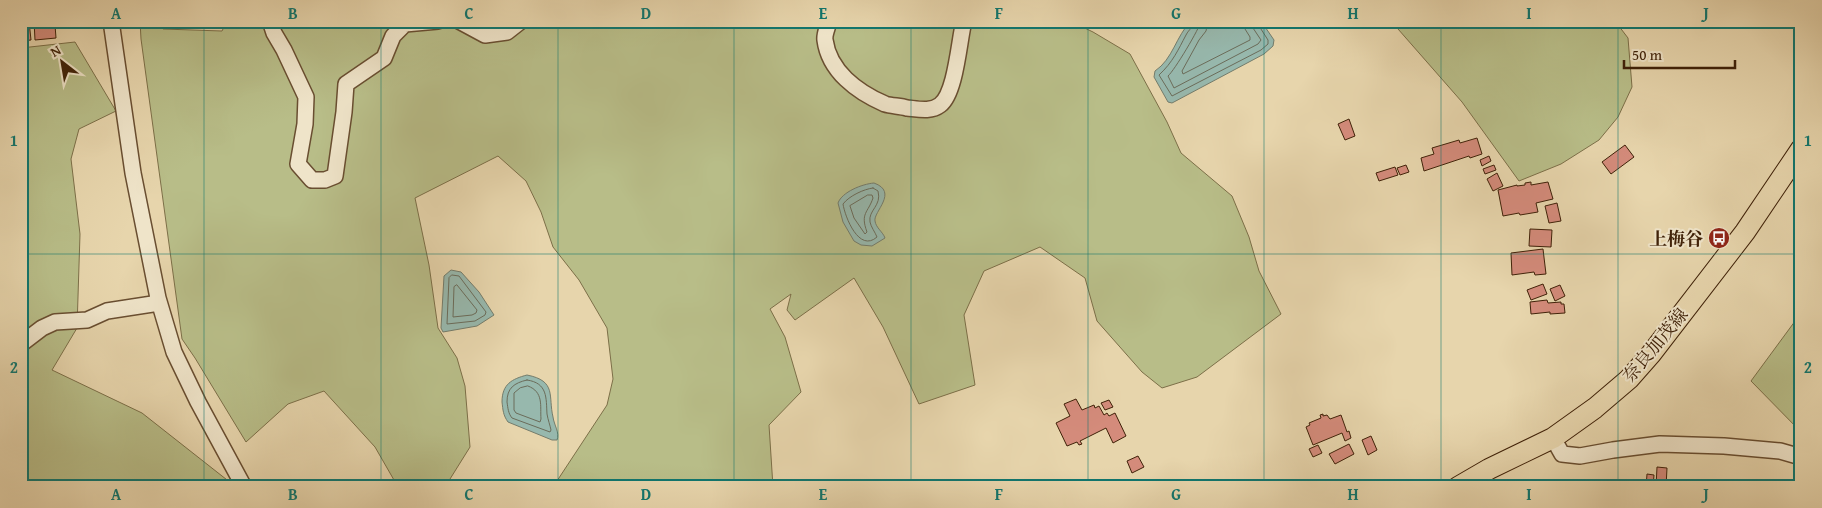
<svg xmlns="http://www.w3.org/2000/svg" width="1822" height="508" viewBox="0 0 1822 508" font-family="'Gentium Book Plus','Noto Serif JP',serif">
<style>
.green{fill:#b8bd88;stroke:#7c6f48}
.water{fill:#97b8ad;stroke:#747c6b}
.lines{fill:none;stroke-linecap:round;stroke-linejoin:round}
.shore{stroke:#6b6c5a;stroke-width:1}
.building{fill:#d48b7b;stroke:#3f2108}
.minor-casing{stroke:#694e31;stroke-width:18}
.major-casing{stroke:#3f2108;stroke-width:22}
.minor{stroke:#efe4c9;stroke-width:15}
.major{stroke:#e7d5ac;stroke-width:20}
.grid{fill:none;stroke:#0f766e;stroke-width:1;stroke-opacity:0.55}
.labels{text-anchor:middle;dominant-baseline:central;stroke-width:4;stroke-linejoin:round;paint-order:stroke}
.poi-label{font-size:18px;font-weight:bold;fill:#3f2108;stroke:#efe4c9;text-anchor:end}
.street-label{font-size:18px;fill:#3f2108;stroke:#efe4c9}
.neatline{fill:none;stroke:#0f766e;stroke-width:2}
.grid-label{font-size:16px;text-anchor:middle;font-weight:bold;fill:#0f766e}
</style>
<rect width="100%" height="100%" fill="#e7d5ac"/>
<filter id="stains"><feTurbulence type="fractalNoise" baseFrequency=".004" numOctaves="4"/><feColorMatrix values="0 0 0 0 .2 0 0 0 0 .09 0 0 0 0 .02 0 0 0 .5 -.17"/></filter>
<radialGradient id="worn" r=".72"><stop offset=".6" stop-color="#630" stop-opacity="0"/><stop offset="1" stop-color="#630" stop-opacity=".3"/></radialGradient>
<path class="green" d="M140 21H163V29L222 31 227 21H1070L1093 32 1130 54 1167 122 1181 153 1232 196 1249 237 1259 271 1281 314 1197 377 1162 388 1142 372 1097 321 1085 278 1040 247 984 271 964 315 975 385 919 404 883 327 854 278 795 320 787 310 791 294 770 309 785 337 801 392 769 425 773 487H553L607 405 613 379 607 328 579 280 553 247 541 212 526 181 498 156 415 198 429 265 438 328 457 358 465 386 470 447 445 487H398L375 447 324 391 288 404 246 442 195 358 182 339 141 39Z
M1391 21H1615L1628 38 1632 87 1618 117 1599 140 1561 164 1519 181 1462 102Z
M75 42 116 111 79 129 71 159 80 234 77 328 52 370 142 413 236 487H21V48Z
M1801 313V432L1751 381Z"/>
<path class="water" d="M1191 21H1261L1274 40 1273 46 1264 54 1172 103 1168 102 1154 77 1155 71C1173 59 1176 36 1191 21Z
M874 183C899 192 873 212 875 221 876 228 883 232 885 238L872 246 861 245 854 241 843 222 838 203C842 192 862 184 874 183Z
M451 270 461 272 479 292 494 315 477 326 443 332 441 328 444 276Z
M527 375C557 381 548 396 553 417 554 425 560 433 557 440H552L508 422C503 415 503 410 502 402 502 384 512 379 527 375Z"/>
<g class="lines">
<path class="shore" d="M1194 21C1194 27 1189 29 1186 35 1178 50 1173 62 1159 75L1172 96 1261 50 1268 44V40L1259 26 1258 21
M1201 21C1200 28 1174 71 1168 76L1174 88 1258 44 1261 40 1253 28 1252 21
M1208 21 1206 31 1199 40 1182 71 1183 74 1250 40V37L1245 29 1244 21
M873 188 878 191C882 206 868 210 870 222 871 227 875 232 877 237 859 253 845 217 843 204 849 196 864 189 873 188Z
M868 195H872L873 198C868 213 860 213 867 232L865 234 854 218 850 206Z
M452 275 459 276 486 312 485 315 475 321 447 324 449 278Z
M457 285 477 310 476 313 472 315 453 317 454 287Z
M527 380C548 383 546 398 547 414 548 420 550 425 551 430L550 432 512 418C508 413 508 408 507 402 507 388 514 383 527 380Z
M528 386C544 392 540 406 541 419L540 422 516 413 514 410V393L520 388Z"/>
</g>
<path class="building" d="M21 21H29L31 40 21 41Z
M34 21H74V23L55 25 56 38 35 40Z
M1349 119 1355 136 1345 140 1338 124Z
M1477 138 1482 154 1470 158 1469 156 1424 171 1421 158 1434 154 1432 148 1459 140 1460 143Z
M1625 145 1634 157 1611 174 1602 162Z
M1489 156 1491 161 1482 166 1480 160Z
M1406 165 1409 172 1400 175 1397 168Z
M1494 165 1496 170 1485 174 1483 169Z
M1395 167 1398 175 1379 181 1376 173Z
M1497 173 1503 186 1493 191 1487 179Z
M1531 182V185L1548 182 1553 199 1536 203 1538 212 1520 215 1519 213 1503 216 1498 190 1517 185V186L1525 185V183Z
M1557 203 1561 221 1549 223 1545 206Z
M1530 229 1552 230 1551 247 1529 246Z
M1543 249 1546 274 1535 275 1534 272 1512 275 1511 253Z
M1543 284 1547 294 1531 300 1527 290Z
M1560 285 1565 296 1555 301 1550 289Z
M1547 300 1548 303 1561 302V304H1564L1565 313 1550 314V312L1531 314 1530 302Z
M1076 399 1082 410 1094 405 1095 408 1099 406 1104 415 1107 413 1109 416 1115 413 1126 436 1113 443 1106 428 1080 441 1082 444 1079 445 1077 442 1067 446 1056 423 1070 416 1064 404Z
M1109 400 1113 407 1105 410 1101 403Z
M1323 414V416L1327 415 1330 419 1341 415 1347 432 1349 431 1351 438 1345 441 1342 433 1313 445 1306 427 1310 425 1309 423 1321 418 1320 415Z
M1371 436 1377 450 1368 455 1362 440Z
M1349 444 1354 454 1335 464 1329 454Z
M1318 445 1322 453 1313 457 1309 449Z
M1138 456 1144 467 1132 473 1127 461Z
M1657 467 1667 468 1666 487H1656Z
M1647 474 1654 475 1653 487H1646Z"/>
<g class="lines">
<g class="minor-casing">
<path id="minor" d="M111 21 133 173 158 298 174 352 198 402 244 487
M270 21 274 33 284 50 306 97 305 124 298 164 312 180H325L335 176 344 112 346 84 384 58 393 36 405 24
M403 21 405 24 438 21
M459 21 485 35 507 32 521 21
M829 21C828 27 824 34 825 40 829 71 857 92 885 104 891 106 900 106 907 108 918 109 931 112 940 105 956 93 959 40 964 21
M21 344 42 328 55 322 87 320 107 311 159 303
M1553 438 1562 454 1580 456 1613 450 1660 444 1724 446 1780 451 1801 457"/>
</g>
<g class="major-casing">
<path id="major" d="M1458 487 1489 469 1553 438 1595 408 1629 379 1651 354 1745 232 1801 149"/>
</g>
<use href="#minor" class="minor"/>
<use href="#major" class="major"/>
</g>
<path class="grid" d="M204 21V487M381 21V487M558 21V487M734 21V487M911 21V487M1088 21V487M1264 21V487M1441 21V487M1618 21V487M21 254H1801"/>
<defs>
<g id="bus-disc" transform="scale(1.125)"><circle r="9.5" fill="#8f2418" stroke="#efe4c9"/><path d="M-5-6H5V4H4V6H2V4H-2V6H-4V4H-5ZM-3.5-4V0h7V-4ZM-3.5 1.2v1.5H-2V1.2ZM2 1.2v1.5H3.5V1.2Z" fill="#fff"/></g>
</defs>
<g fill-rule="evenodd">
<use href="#bus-disc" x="1719" y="238"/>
</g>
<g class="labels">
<g class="poi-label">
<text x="1703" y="238">上梅谷</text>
</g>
<g class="street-label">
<text transform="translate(1655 345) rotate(-50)">奈良加茂線</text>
</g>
</g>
<rect width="1822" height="508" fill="none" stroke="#e7d5ac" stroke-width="55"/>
<g transform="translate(62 62) rotate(329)" stroke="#efe4c9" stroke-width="4" paint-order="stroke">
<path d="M0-4L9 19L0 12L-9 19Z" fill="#3f2108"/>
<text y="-8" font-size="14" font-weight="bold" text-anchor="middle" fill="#3f2108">N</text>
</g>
<path d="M1624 60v8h111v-8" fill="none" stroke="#3f2108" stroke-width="2.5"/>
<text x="1632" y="60" font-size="15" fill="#3f2108" stroke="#efe4c9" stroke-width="4" paint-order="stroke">50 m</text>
<rect x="28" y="28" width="1766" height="452" class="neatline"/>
<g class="grid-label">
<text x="116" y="19">A</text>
<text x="293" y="19">B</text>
<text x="469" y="19">C</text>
<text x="646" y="19">D</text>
<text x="823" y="19">E</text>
<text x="999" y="19">F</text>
<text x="1176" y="19">G</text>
<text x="1353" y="19">H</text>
<text x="1529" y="19">I</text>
<text x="1706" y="19">J</text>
<text x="14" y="146">1</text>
<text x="1808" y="146">1</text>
<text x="14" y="373">2</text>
<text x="1808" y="373">2</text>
<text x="116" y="500">A</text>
<text x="293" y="500">B</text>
<text x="469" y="500">C</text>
<text x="646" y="500">D</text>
<text x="823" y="500">E</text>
<text x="999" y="500">F</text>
<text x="1176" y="500">G</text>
<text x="1353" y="500">H</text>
<text x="1529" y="500">I</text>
<text x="1706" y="500">J</text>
</g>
<rect width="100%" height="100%" filter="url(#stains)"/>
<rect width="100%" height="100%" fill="url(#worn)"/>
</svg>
